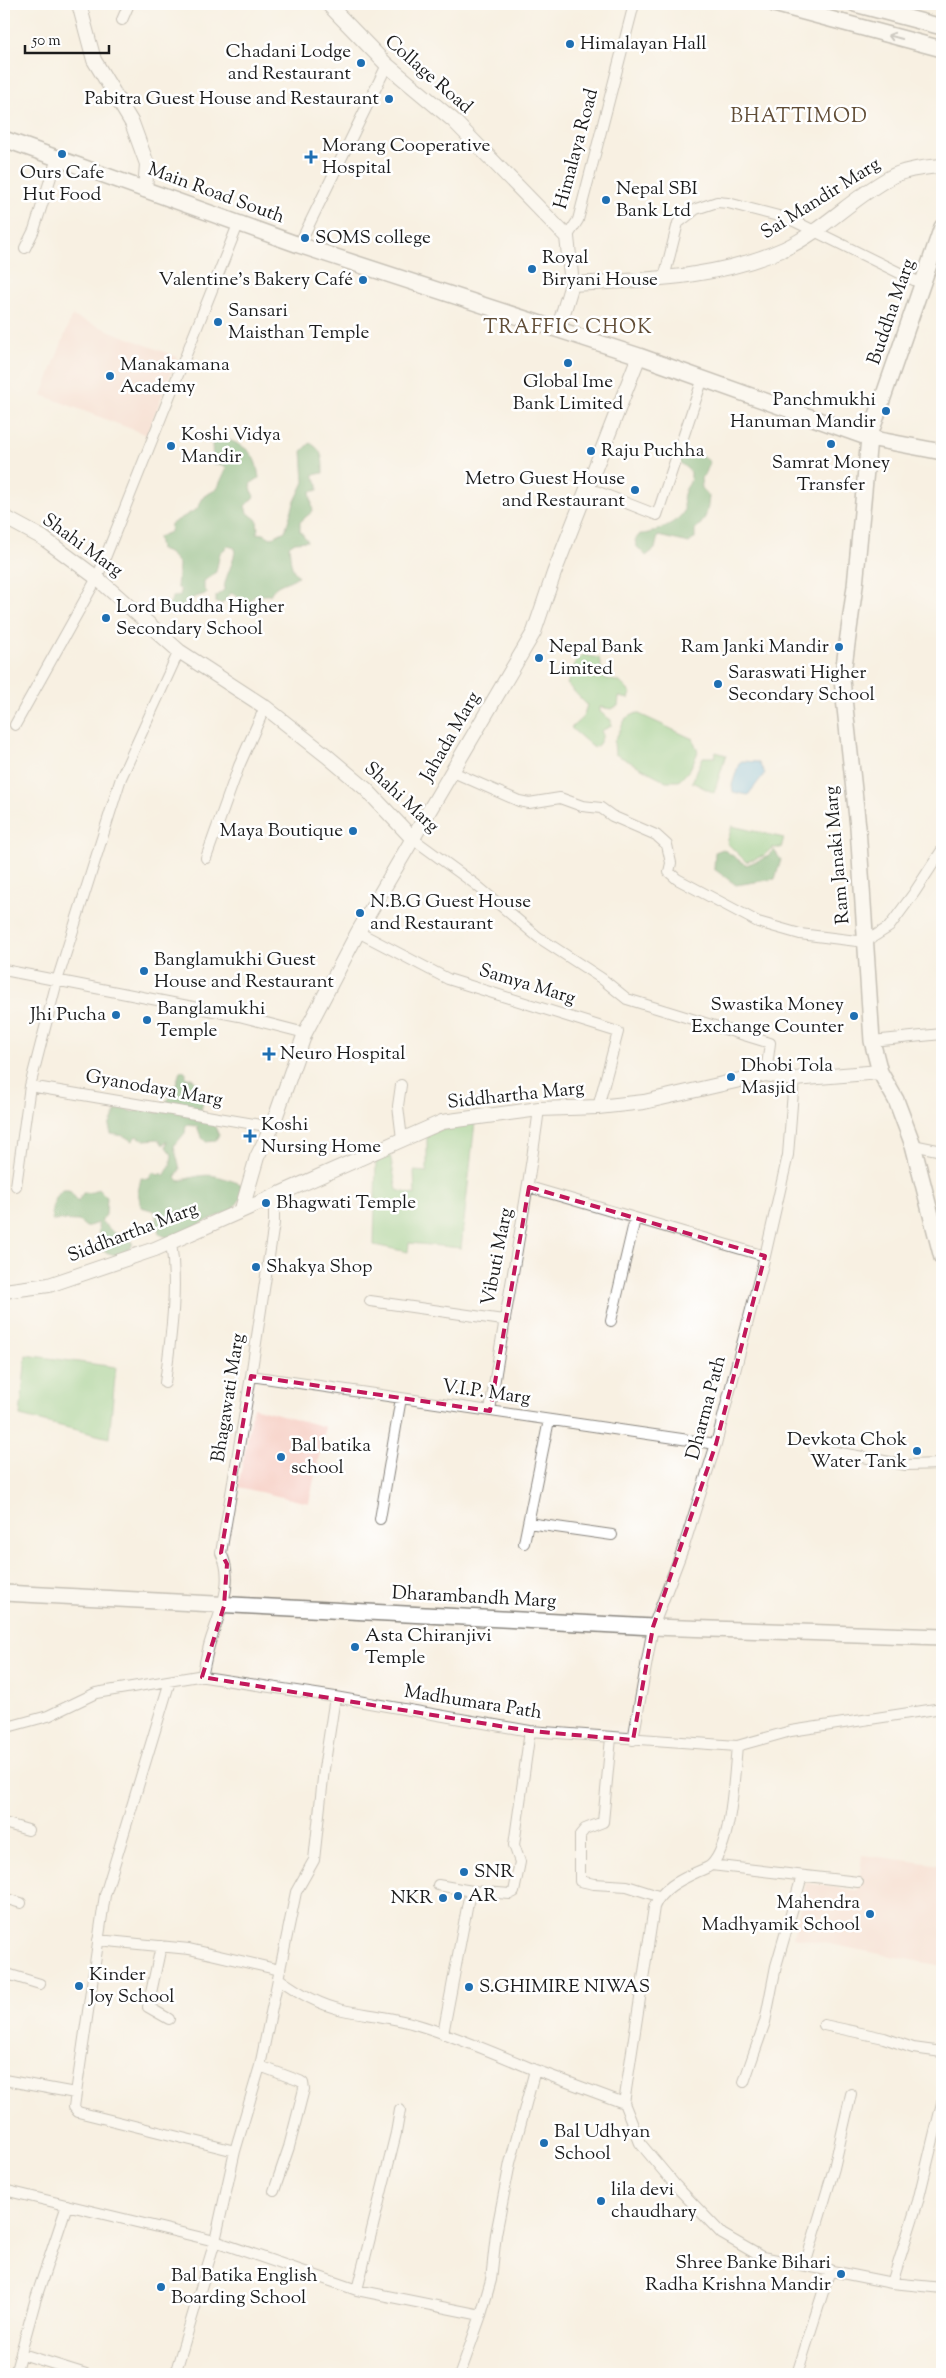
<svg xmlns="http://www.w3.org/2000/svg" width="946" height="2378" viewBox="0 0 946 2378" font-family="'Sorts Mill Goudy',serif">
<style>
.built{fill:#f7d1c7}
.green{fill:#87ca83;stroke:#527350}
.forest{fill:#6dae71;stroke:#446546}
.water{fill:#63b4de;stroke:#40687d}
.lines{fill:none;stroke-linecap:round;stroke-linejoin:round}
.street-casing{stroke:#8a867f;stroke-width:12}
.secondary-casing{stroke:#8a867f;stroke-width:16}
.primary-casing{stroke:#8a867f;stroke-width:18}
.street{stroke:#fff;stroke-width:10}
.secondary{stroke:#fff;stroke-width:14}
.primary{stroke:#fff;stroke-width:15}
.oneway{stroke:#999}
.marked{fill:none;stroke:#c2185b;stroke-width:4;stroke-dasharray:10 6;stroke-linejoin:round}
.poi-dot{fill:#1f6fb2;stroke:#fff;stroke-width:2}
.labels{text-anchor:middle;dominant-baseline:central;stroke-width:5;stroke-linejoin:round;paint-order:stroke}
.poi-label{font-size:19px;fill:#1c1c1c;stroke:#fff;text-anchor:start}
.street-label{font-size:19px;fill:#1c1c1c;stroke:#fff}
.neighbourhood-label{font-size:20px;letter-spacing:1px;fill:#614d36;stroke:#fff}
</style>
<rect width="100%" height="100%" fill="#fff"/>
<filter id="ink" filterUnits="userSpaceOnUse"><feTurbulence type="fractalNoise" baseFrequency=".02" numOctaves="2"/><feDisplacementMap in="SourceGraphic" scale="10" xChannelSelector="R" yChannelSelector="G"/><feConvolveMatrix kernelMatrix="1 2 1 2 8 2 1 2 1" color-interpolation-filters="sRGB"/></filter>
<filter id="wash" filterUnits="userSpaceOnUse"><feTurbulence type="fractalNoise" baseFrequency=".0096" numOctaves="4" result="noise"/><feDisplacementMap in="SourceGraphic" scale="20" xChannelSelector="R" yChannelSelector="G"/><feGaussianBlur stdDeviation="1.12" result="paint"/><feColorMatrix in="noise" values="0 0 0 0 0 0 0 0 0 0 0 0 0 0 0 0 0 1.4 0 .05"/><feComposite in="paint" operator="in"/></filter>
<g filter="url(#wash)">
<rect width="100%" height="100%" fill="#f8f0e2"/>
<path class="built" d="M72 316 177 357 147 435 42 395Z
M253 1407 325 1427 309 1503 238 1487Z
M862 1855 942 1865V1966L793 1937 806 1883 858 1891Z"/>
<path class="green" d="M583 655 599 658 604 678 620 682 631 693 629 699 619 697 618 706 611 709 600 707V712L611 720V726L601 731 603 735 599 744 594 748 571 728 583 717 587 705 567 684 576 661Z
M637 713 693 739 698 752 690 769 679 781H666L615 754 614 742 626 718Z
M716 752 726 755 714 793 692 782 703 757H715Z
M732 826 784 838 781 848H772L763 856 746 862 727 843Z
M475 1122 461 1248 409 1243 408 1252 374 1245 376 1157 389 1150 397 1190 415 1195 414 1171 427 1172V1133Z
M26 1355 116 1367 109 1438 20 1416Z"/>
<path class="forest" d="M227 439C249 448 256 454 259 478L250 484 254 497 245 506 247 512 257 520 258 530 256 533 264 534 271 538 285 531 294 503 304 482 302 451 310 443C323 450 323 459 323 473L313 475 318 485V490L310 492 313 511 300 522V531L308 541 295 542 289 546C291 558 289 567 298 576 288 584 276 582 270 595H255L249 602 243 600 239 603 237 596 231 593 222 604 216 603V596L224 590C225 574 235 563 235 548L228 546 220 553 216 572 204 581V589L208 593 190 599 178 611 170 613 167 608 173 597 180 596 181 590 177 587 179 564 170 554 160 549 158 537 170 532 171 524 197 509 204 496 217 489 227 467 213 464 212 444Z
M696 451 710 462 706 473 701 478 702 488 709 496C708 509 707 521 695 529V538L689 543 658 536 655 549 646 556 637 547 635 540 640 534C650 535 682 521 684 510 685 505 682 499 684 494 687 483 691 487 691 472L679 462 681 452Z
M723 849 746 865 765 858 774 850 781 860 775 879 736 885 714 869 715 852Z
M180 1071 186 1072V1078H192L199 1086 196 1092 203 1103 201 1110 213 1123 219 1135 215 1141 206 1142 201 1137 197 1126 186 1125 185 1133 174 1146 180 1169 176 1177 179 1181C209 1172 213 1174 241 1184L242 1197 233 1209 169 1238 159 1234 155 1211 141 1207 138 1192 141 1178 150 1179V1175L154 1172 158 1175 162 1173 164 1176 170 1166 172 1155 166 1147 167 1141 163 1145 159 1139 144 1140 136 1136 132 1141 124 1136 111 1134 109 1126 118 1108 121 1107 133 1112 140 1108 158 1113 174 1091Z
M99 1189 107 1197 106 1215 101 1221 114 1233 121 1234 133 1242 131 1248 118 1256 99 1250 96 1246 99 1240 98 1223 86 1227 79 1221 52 1220C50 1208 54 1199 62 1190H69L78 1201 83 1193 93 1192Z"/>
<path class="water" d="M742 761 758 762 765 773 748 795 733 792 732 785 739 763Z"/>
</g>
<g filter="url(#ink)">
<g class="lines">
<g class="street-casing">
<path id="street" d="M122 20 129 4
M567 237 578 220 634 4
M299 245 387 65
M25 248 34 230 57 158
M664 278 678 223 696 209 717 202 728 203 790 219 922 284
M588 488 657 515 703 378
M15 725 97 578 239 222
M453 772 519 801 529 803 560 798 582 806 601 808 612 816 656 835 667 845 671 863 669 872 677 879 758 922 800 934 865 942 889 927 914 893 942 850
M412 838 475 884 538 937 601 978 627 999 770 1043 766 1074
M206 858 239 766 265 707
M358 932 448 979 618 1032 598 1107
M4 970 239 1016 305 1033
M872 1041 942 1034
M401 1085 398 1106 402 1139
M30 1086 272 1127
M913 1145 942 1151
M16 1186 30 1086 57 981 121 778 179 651
M529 1187 765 1256
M370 1301 503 1320
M611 1321 635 1219
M251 1376 716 1444
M165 1383C171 1336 178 1289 171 1242
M490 1411C505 1310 526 1210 539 1109
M549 1420 528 1523 612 1535
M814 1448 906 1465 942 1464
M380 1519 401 1398
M524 1543 528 1523
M202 1677C205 1664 207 1651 211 1639 220 1612 235 1580 221 1553L251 1376 274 1223V1195
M170 1681 105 1895 74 2107 78 2112 235 2151
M4 1728 48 1716 96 1693 198 1676 335 1697 530 1731 737 1746 791 1731 942 1708
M611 1738 603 1822 585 1829 580 1835V1881L594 1884 627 1886 658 1896
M633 1740 653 1627 684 1546 716 1444 765 1256 788 1155 794 1079
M4 1823 28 1830
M711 1865 858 1882
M438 1885 472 1891
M4 1898 21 1903
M98 1940 189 1949 280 1970
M161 1946 148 2007 169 2019
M4 1973 40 1984
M278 1978C297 1992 319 2005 343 2010 368 2015 393 2017 418 2025 458 2037 497 2054 535 2070
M824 2025 884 2038 913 2048 942 2052
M443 2034 468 1902 472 1891 510 1894 514 1892 520 1862 514 1845 530 1731
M260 2066 300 2081 303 2083 304 2089 289 2147 274 2191
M4 2080 75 2093
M744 2082 765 2022 776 1966 802 1876
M624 2103 654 1907C661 1889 680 1880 697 1872 701 1870 708 1868 711 1865 732 1845 734 1775 737 1746
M4 2190 215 2241 357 2290 481 2315
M805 2265 834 2168 851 2094
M892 2283 918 2201 942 2103
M357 2290 396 2133 400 2110
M22 2354 86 2374
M15 2374 36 2298 67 2205
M175 2374 215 2241 235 2151 260 2066 296 1892 314 1860 324 1769 335 1697
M460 2374 481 2315 491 2280 496 2234 510 2163 535 2070 624 2103 640 2143 676 2186 722 2234 762 2257 892 2283 942 2288
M797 2374 830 2270"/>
</g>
<g class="secondary-casing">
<path id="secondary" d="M79 4 94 60 132 123 147 164 145 190
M328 4 387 65 453 120 567 237 572 284 558 330
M572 284C644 280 716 279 784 249 823 231 853 197 891 177 905 169 926 167 942 166
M4 517 43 538 97 578 179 651 265 707 327 756 366 789 412 838
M242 1209 257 1157 272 1127 305 1033 358 932 534 632 554 573 639 356
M4 1291 49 1285 155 1249 442 1122 539 1109 598 1107 644 1102 766 1074 794 1079 880 1072"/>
</g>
<g class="primary-casing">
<path id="primary" d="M774 4 942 49
M855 4 942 27
M4 139 299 245 639 356 869 438 942 452
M942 227 869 438 855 586 842 680 858 827 872 1041 880 1072 896 1100 913 1145 942 1258
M4 1593 653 1627 942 1637"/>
</g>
<use href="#street" class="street"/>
<use href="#secondary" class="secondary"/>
<use href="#primary" class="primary"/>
</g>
<defs><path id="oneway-shaft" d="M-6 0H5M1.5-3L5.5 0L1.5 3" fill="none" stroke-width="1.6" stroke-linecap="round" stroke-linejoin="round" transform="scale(1.25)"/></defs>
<use class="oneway" href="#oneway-shaft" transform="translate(895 37) rotate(-165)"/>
</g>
<path d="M0 0H946V2378H0ZM529 1187 765 1256 716 1444 653 1627 633 1740 530 1731 202 1677 224 1606 227 1564 221 1553 251 1376 490 1411Z" fill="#f8f0e2" fill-opacity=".55" fill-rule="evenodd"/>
<path class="marked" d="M529 1187 765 1256 716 1444 653 1627 633 1740 530 1731 202 1677 224 1606 227 1564 221 1553 251 1376 490 1411Z"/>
<g class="poi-dot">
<circle cx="570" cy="44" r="5"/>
<circle cx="361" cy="63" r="5"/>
<circle cx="389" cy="99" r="5"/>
<circle cx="62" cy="154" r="5"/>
<path d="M308.5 149.5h5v5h5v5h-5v5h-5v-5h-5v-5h5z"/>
<circle cx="606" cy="200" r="5"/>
<circle cx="305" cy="238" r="5"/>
<circle cx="532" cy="269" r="5"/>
<circle cx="363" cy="280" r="5"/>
<circle cx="218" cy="322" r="5"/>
<circle cx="568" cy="363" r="5"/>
<circle cx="110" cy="376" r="5"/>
<circle cx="886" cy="411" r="5"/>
<circle cx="831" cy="444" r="5"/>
<circle cx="171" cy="446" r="5"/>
<circle cx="591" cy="451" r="5"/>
<circle cx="635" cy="490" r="5"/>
<circle cx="106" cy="618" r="5"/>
<circle cx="839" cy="647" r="5"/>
<circle cx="539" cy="658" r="5"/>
<circle cx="718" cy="684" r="5"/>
<circle cx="353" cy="831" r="5"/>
<circle cx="360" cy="913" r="5"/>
<circle cx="144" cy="971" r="5"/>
<circle cx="116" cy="1015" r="5"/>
<circle cx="854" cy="1016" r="5"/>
<circle cx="147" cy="1020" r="5"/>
<path d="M266.5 1046.5h5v5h5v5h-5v5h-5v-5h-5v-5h5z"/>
<circle cx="731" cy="1077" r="5"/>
<path d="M247.5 1128.5h5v5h5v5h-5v5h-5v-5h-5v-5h5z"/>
<circle cx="266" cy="1203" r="5"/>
<circle cx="256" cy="1267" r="5"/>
<circle cx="917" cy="1451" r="5"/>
<circle cx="281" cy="1457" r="5"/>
<circle cx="355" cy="1647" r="5"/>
<circle cx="464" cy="1872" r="5"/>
<circle cx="458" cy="1896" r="5"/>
<circle cx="443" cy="1898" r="5"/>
<circle cx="870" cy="1914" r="5"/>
<circle cx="79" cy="1986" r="5"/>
<circle cx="469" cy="1987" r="5"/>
<circle cx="544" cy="2143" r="5"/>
<circle cx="601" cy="2201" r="5"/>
<circle cx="841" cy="2274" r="5"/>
<circle cx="161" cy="2287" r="5"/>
</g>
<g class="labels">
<g class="poi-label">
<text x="580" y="44">Himalayan Hall</text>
<text x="351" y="52" text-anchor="end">Chadani Lodge<tspan x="351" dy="22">and Restaurant</tspan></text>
<text x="379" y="99" text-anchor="end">Pabitra Guest House and Restaurant</text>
<text x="322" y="146">Morang Cooperative<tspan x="322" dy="22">Hospital</tspan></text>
<text x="62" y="173" text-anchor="middle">Ours Cafe<tspan x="62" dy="22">Hut Food</tspan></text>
<text x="616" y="189">Nepal SBI<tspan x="616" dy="22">Bank Ltd</tspan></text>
<text x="315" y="238">SOMS college</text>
<text x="542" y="258">Royal<tspan x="542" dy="22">Biryani House</tspan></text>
<text x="353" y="280" text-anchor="end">Valentine's Bakery Café</text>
<text x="228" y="311">Sansari<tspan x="228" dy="22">Maisthan Temple</tspan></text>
<text x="120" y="365">Manakamana<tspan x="120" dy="22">Academy</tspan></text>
<text x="568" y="382" text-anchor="middle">Global Ime<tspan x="568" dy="22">Bank Limited</tspan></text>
<text x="876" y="400" text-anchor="end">Panchmukhi<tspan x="876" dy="22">Hanuman Mandir</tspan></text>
<text x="181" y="435">Koshi Vidya<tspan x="181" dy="22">Mandir</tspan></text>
<text x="601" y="451">Raju Puchha</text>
<text x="831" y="463" text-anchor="middle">Samrat Money<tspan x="831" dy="22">Transfer</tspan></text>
<text x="625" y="479" text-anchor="end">Metro Guest House<tspan x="625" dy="22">and Restaurant</tspan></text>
<text x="116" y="607">Lord Buddha Higher<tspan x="116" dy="22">Secondary School</tspan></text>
<text x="549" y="647">Nepal Bank<tspan x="549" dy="22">Limited</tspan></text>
<text x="829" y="647" text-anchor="end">Ram Janki Mandir</text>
<text x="728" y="673">Saraswati Higher<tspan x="728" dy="22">Secondary School</tspan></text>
<text x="343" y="831" text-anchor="end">Maya Boutique</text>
<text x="370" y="902">N.B.G Guest House<tspan x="370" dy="22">and Restaurant</tspan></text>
<text x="154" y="960">Banglamukhi Guest<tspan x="154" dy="22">House and Restaurant</tspan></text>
<text x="844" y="1005" text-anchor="end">Swastika Money<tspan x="844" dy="22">Exchange Counter</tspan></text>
<text x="157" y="1009">Banglamukhi<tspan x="157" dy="22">Temple</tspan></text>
<text x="106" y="1015" text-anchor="end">Jhi Pucha</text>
<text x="280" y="1054">Neuro Hospital</text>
<text x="741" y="1066">Dhobi Tola<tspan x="741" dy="22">Masjid</tspan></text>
<text x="261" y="1125">Koshi<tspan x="261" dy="22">Nursing Home</tspan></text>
<text x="276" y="1203">Bhagwati Temple</text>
<text x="266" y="1267">Shakya Shop</text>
<text x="907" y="1440" text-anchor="end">Devkota Chok<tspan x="907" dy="22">Water Tank</tspan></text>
<text x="291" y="1446">Bal batika<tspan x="291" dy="22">school</tspan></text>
<text x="365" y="1636">Asta Chiranjivi<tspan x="365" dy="22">Temple</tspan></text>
<text x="474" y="1872">SNR</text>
<text x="468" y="1896">AR</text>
<text x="433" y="1898" text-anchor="end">NKR</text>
<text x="860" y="1903" text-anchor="end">Mahendra<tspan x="860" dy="22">Madhyamik School</tspan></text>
<text x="89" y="1975">Kinder<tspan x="89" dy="22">Joy School</tspan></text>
<text x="479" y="1987">S.GHIMIRE NIWAS</text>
<text x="554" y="2132">Bal Udhyan<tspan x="554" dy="22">School</tspan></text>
<text x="611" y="2190">lila devi<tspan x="611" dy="22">chaudhary</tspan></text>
<text x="831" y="2263" text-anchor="end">Shree Banke Bihari<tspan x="831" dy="22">Radha Krishna Mandir</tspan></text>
<text x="171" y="2276">Bal Batika English<tspan x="171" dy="22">Boarding School</tspan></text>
</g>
<g class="street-label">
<text transform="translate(428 75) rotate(41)">Collage Road</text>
<text transform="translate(577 149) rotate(-75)">Himalaya Road</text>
<text transform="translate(216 194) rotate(20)">Main Road South</text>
<text transform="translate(821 199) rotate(-32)">Sai Mandir Marg</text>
<text transform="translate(892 312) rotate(-71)">Buddha Marg</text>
<text transform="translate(82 546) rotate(36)">Shahi Marg</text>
<text transform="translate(451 737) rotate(-60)">Jahada Marg</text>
<text transform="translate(401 798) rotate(43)">Shahi Marg</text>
<text transform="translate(838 855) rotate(-95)">Ram Janaki Marg</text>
<text transform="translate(527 985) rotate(17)">Samya Marg</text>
<text transform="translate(154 1089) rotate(10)">Gyanodaya Marg</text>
<text transform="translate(516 1096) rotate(-6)">Siddhartha Marg</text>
<text transform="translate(133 1233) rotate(-21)">Siddhartha Marg</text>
<text transform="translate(498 1257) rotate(-79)">Vibuti Marg</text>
<text transform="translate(486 1393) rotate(8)">V.I.P. Marg</text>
<text transform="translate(229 1398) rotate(-81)">Bhagawati Marg</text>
<text transform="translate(707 1408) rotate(-75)">Dharma Path</text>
<text transform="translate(474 1598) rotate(3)">Dharambandh Marg</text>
<text transform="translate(473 1703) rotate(9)">Madhumara Path</text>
</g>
<g class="neighbourhood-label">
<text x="799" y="117">BHATTIMOD</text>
<text x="568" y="328">TRAFFIC CHOK</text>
</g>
</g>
<rect width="946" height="2378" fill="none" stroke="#fff" stroke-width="20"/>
<path d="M25 45v8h84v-8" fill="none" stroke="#1c1c1c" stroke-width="2.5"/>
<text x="32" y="45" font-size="15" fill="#1c1c1c" stroke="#ffffff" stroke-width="4" paint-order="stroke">50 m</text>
</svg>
